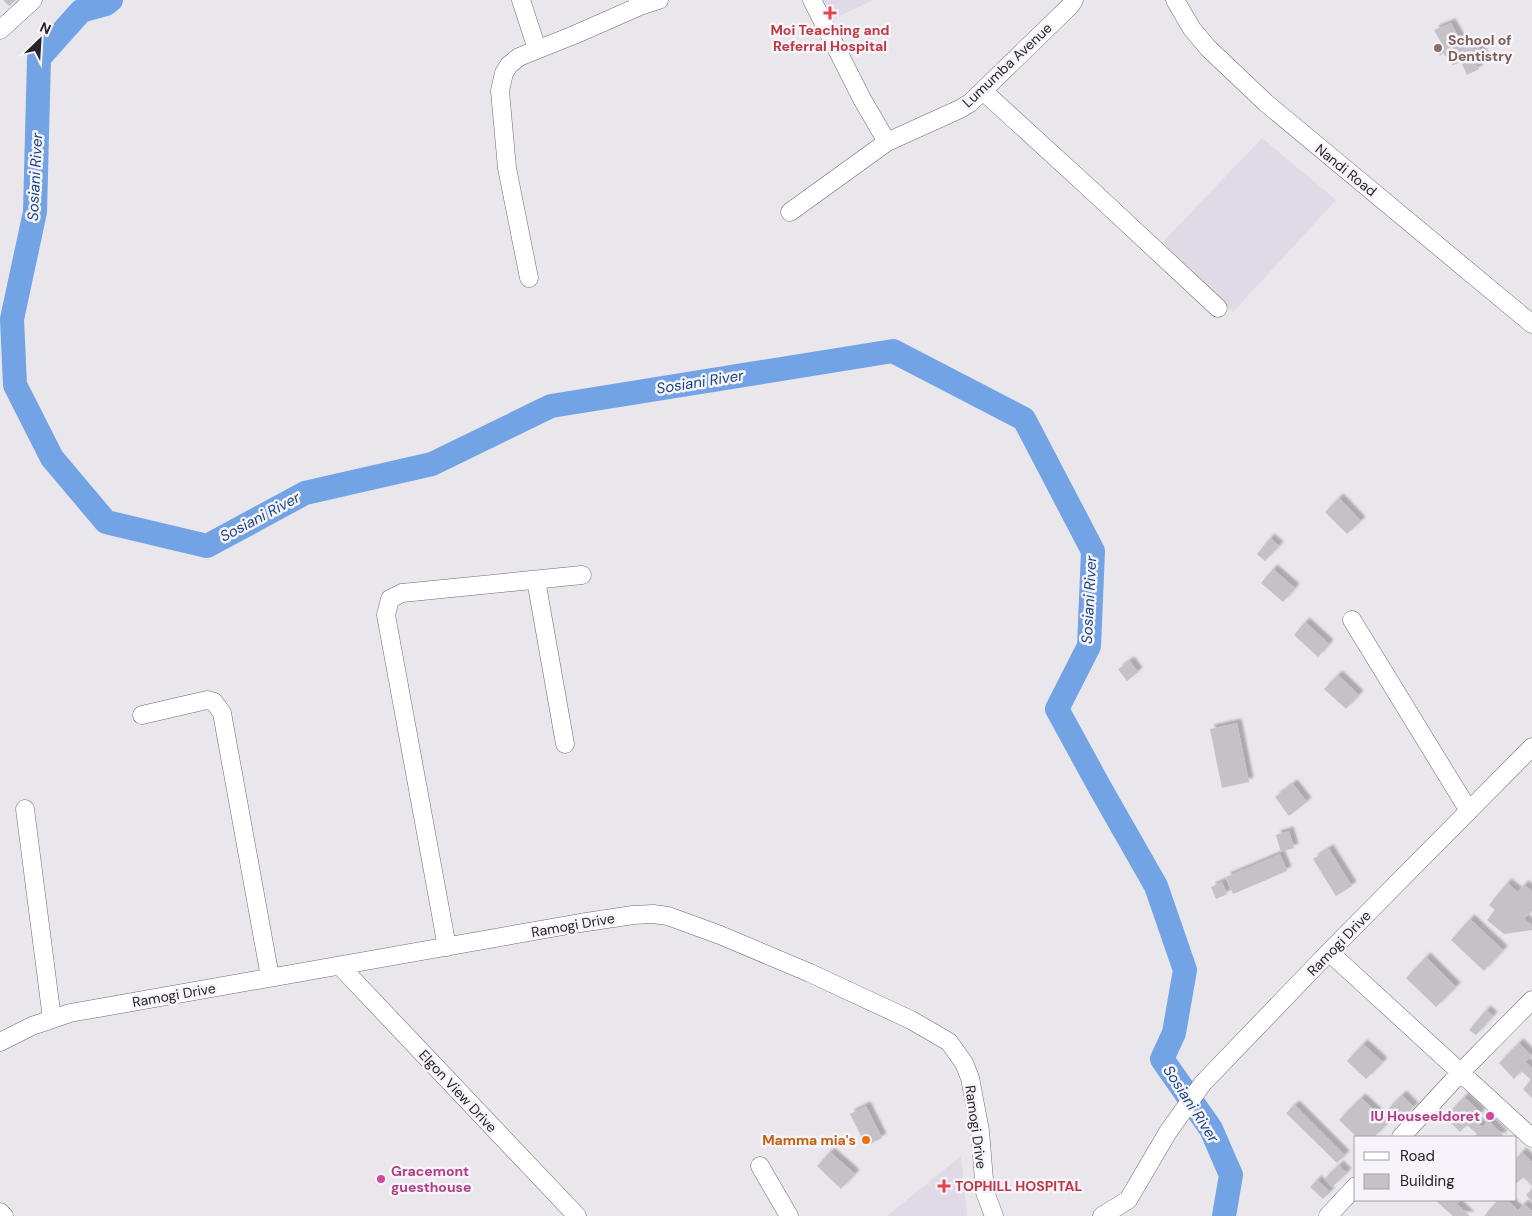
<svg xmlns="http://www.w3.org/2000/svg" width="1532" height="1216" viewBox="0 0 1532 1216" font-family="'DM Sans',sans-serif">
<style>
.built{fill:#e0dae7}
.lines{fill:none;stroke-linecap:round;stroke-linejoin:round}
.river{stroke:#72a3e5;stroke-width:24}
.building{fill:#c4c1c7;filter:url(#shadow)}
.minor-casing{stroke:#6d6a6f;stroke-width:19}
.minor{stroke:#fff;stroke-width:18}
.health-dot{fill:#e0444e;stroke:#f7f3fa;stroke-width:2}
.education-dot{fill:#8d6e63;stroke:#f7f3fa;stroke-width:2}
.hotel-dot{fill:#d1479c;stroke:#f7f3fa;stroke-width:2}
.food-dot{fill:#e8710a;stroke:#f7f3fa;stroke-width:2}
.labels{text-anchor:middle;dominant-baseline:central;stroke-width:5;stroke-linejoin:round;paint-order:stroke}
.health-label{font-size:14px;font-weight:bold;fill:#be3a42;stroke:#f7f3fa}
.education-label{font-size:14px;font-weight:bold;fill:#785e54;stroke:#f7f3fa;text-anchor:start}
.street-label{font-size:14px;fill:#252426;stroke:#f7f3fa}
.hotel-label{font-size:14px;font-weight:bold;fill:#b23c85;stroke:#f7f3fa;text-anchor:end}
.food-label{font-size:14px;font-weight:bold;fill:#c56008;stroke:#f7f3fa;text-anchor:end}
.water-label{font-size:15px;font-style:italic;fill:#184783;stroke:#f7f3fa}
</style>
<defs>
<filter id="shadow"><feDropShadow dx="4.5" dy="-4.5" stdDeviation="1" flood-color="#0004"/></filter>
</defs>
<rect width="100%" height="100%" fill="#e9e6ec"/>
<path class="built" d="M808 0H873L819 26Z
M1262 138 1336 200 1233 312 1161 244Z
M961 1156 967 1216H887Z"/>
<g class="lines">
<path class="river" d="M111 0 106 4 81 11 39 58 35 212 12 319 15 385 52 458 106 522 207 546 305 493 432 464 551 406 893 351 1024 419 1093 551 1089 646 1057 709 1099 786 1156 886 1185 970 1174 1033 1162 1059 1211 1129 1231 1175 1224 1216"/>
</g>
<path class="building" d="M3 0H16L9 6Z
M1451 23 1465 48 1477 45 1486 60 1476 65 1479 69 1467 75 1461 62 1453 65 1443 53 1440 56 1437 50 1443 46 1434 30Z
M1339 498 1361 521 1347 534 1325 512Z
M1270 538 1279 546 1265 561 1257 554Z
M1273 569 1295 588 1283 602 1261 583Z
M1305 622 1329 644 1318 657 1294 635Z
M1130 661 1138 672 1127 681 1118 669Z
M1338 675 1359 695 1346 709 1324 689Z
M1237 723 1249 782 1222 788 1210 729Z
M1293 784 1307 802 1289 816 1275 797Z
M1289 831 1294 848 1281 852 1276 835Z
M1329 849 1352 886 1336 896 1313 859Z
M1280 854 1287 871 1233 894 1226 877Z
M1222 882 1227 894 1216 899 1211 887Z
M1507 883 1518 892 1524 885 1532 891V910L1524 919 1532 925V930L1504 934 1487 920 1495 910 1489 905Z
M1470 919 1503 950 1484 971 1451 940Z
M1426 957 1456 987 1436 1007 1406 978Z
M1486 1010 1493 1016 1476 1035 1469 1030Z
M1519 1043 1532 1056 1525 1062 1532 1068V1098L1523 1089 1531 1080 1521 1071 1514 1079 1499 1063Z
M1363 1044 1383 1062 1366 1079 1347 1061Z
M1402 1095 1414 1107 1399 1121 1388 1109Z
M1464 1097 1481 1113 1475 1120 1482 1127 1489 1121 1503 1135 1501 1137H1473L1477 1134 1467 1125 1460 1132 1445 1117Z
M1361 1098 1388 1123 1374 1137H1357L1339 1120Z
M1295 1105 1345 1155 1337 1163 1286 1113Z
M866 1106 882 1138 866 1146 850 1114Z
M830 1152 855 1174 841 1189 817 1166Z
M1522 1152 1532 1162V1186L1523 1177 1516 1184V1158Z
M1339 1165 1347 1173 1332 1187 1324 1179Z
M1317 1180 1330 1192 1323 1199 1310 1187Z
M1532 1189V1201L1526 1195Z
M1435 1200H1461L1457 1204 1470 1216H1453Z
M1498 1200H1507L1518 1210 1524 1204 1532 1211V1216H1484Z"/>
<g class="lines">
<g class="minor-casing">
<path id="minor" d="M521 0 537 49
M638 0 640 6 659 0
M812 0 862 99 887 142 960 109 970 103 1070 6 1074 0
M1175 0 1192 29 1208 48 1266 103 1532 324
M0 30 33 0
M983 91 1087 186 1218 308
M790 212 887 142
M529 278 507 168 500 91 504 73 509 65 519 57 574 35 640 6
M536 580 565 744
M1352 620 1469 811
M142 715 207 700 214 702 222 713 270 977
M25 809 52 1019
M447 947 386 615 390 599 402 593 582 575
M1329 952 1532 1138
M340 966 577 1216
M0 1042 32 1026 70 1013 580 923 633 915 653 914 668 916 720 935 810 973 911 1020 949 1042 964 1063 970 1078 980 1131 985 1192 994 1216
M1401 1137 1460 1073 1532 1000
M760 1166 789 1216
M0 1212 4 1216
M1102 1216 1128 1200 1168 1132 1203 1083 1329 952 1532 747
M1328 1216 1356 1186"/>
</g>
<use href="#minor" class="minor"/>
</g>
<g class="health-dot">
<path d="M827.5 5.5h5v5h5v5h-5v5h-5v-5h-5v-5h5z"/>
<path d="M941.5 1178.5h5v5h5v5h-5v5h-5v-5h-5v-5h5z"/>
</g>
<circle class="education-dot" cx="1438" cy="48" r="5"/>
<g class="hotel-dot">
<circle cx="1490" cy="1116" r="5"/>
<circle cx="381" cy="1179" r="5"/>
</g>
<circle class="food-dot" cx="866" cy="1140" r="5"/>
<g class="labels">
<g class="health-label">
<text x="830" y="30">Moi Teaching and<tspan x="830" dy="16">Referral Hospital</tspan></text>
<text x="955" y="1186" text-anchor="start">TOPHILL HOSPITAL</text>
</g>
<g class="education-label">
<text x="1448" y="40">School of<tspan x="1448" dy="16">Dentistry</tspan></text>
</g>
<g class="street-label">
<text transform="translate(1007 65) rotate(-43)">Lumumba Avenue</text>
<text transform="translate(1346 170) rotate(39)">Nandi Road</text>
<text transform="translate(573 925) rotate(-10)">Ramogi Drive</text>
<text transform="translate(1339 943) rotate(-46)">Ramogi Drive</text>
<text transform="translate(174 995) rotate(-10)">Ramogi Drive</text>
<text transform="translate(458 1091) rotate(47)">Elgon View Drive</text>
<text transform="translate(976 1127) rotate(82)">Ramogi Drive</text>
</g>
<g class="hotel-label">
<text x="1480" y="1116">IU Houseeldoret</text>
<text x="391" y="1171" text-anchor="start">Gracemont<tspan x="391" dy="16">guesthouse</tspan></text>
</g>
<g class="food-label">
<text x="856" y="1140">Mamma mia's</text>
</g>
<g class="water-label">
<text transform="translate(35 177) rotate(-87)">Sosiani River</text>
<text transform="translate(700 382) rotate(-9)">Sosiani River</text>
<text transform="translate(260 517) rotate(-28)">Sosiani River</text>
<text transform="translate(1089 600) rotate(-87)">Sosiani River</text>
<text transform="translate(1191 1104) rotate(57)">Sosiani River</text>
</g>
</g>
<rect x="1354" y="1136" width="162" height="65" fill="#f7f3fa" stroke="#a3a0a5"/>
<rect x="1364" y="1152" width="25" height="8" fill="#ffffff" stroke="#a3a0a5"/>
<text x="1400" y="1161" font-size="15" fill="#252426">Road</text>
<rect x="1364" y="1174" width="25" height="15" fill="#c4c1c7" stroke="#a3a0a5"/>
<text x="1400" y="1186" font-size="15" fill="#252426">Building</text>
<g transform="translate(40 40) rotate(25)" stroke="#f7f3fa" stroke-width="4" paint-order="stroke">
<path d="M0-4L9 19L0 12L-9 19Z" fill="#252426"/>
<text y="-8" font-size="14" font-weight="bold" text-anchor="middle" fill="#252426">N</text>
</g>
</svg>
